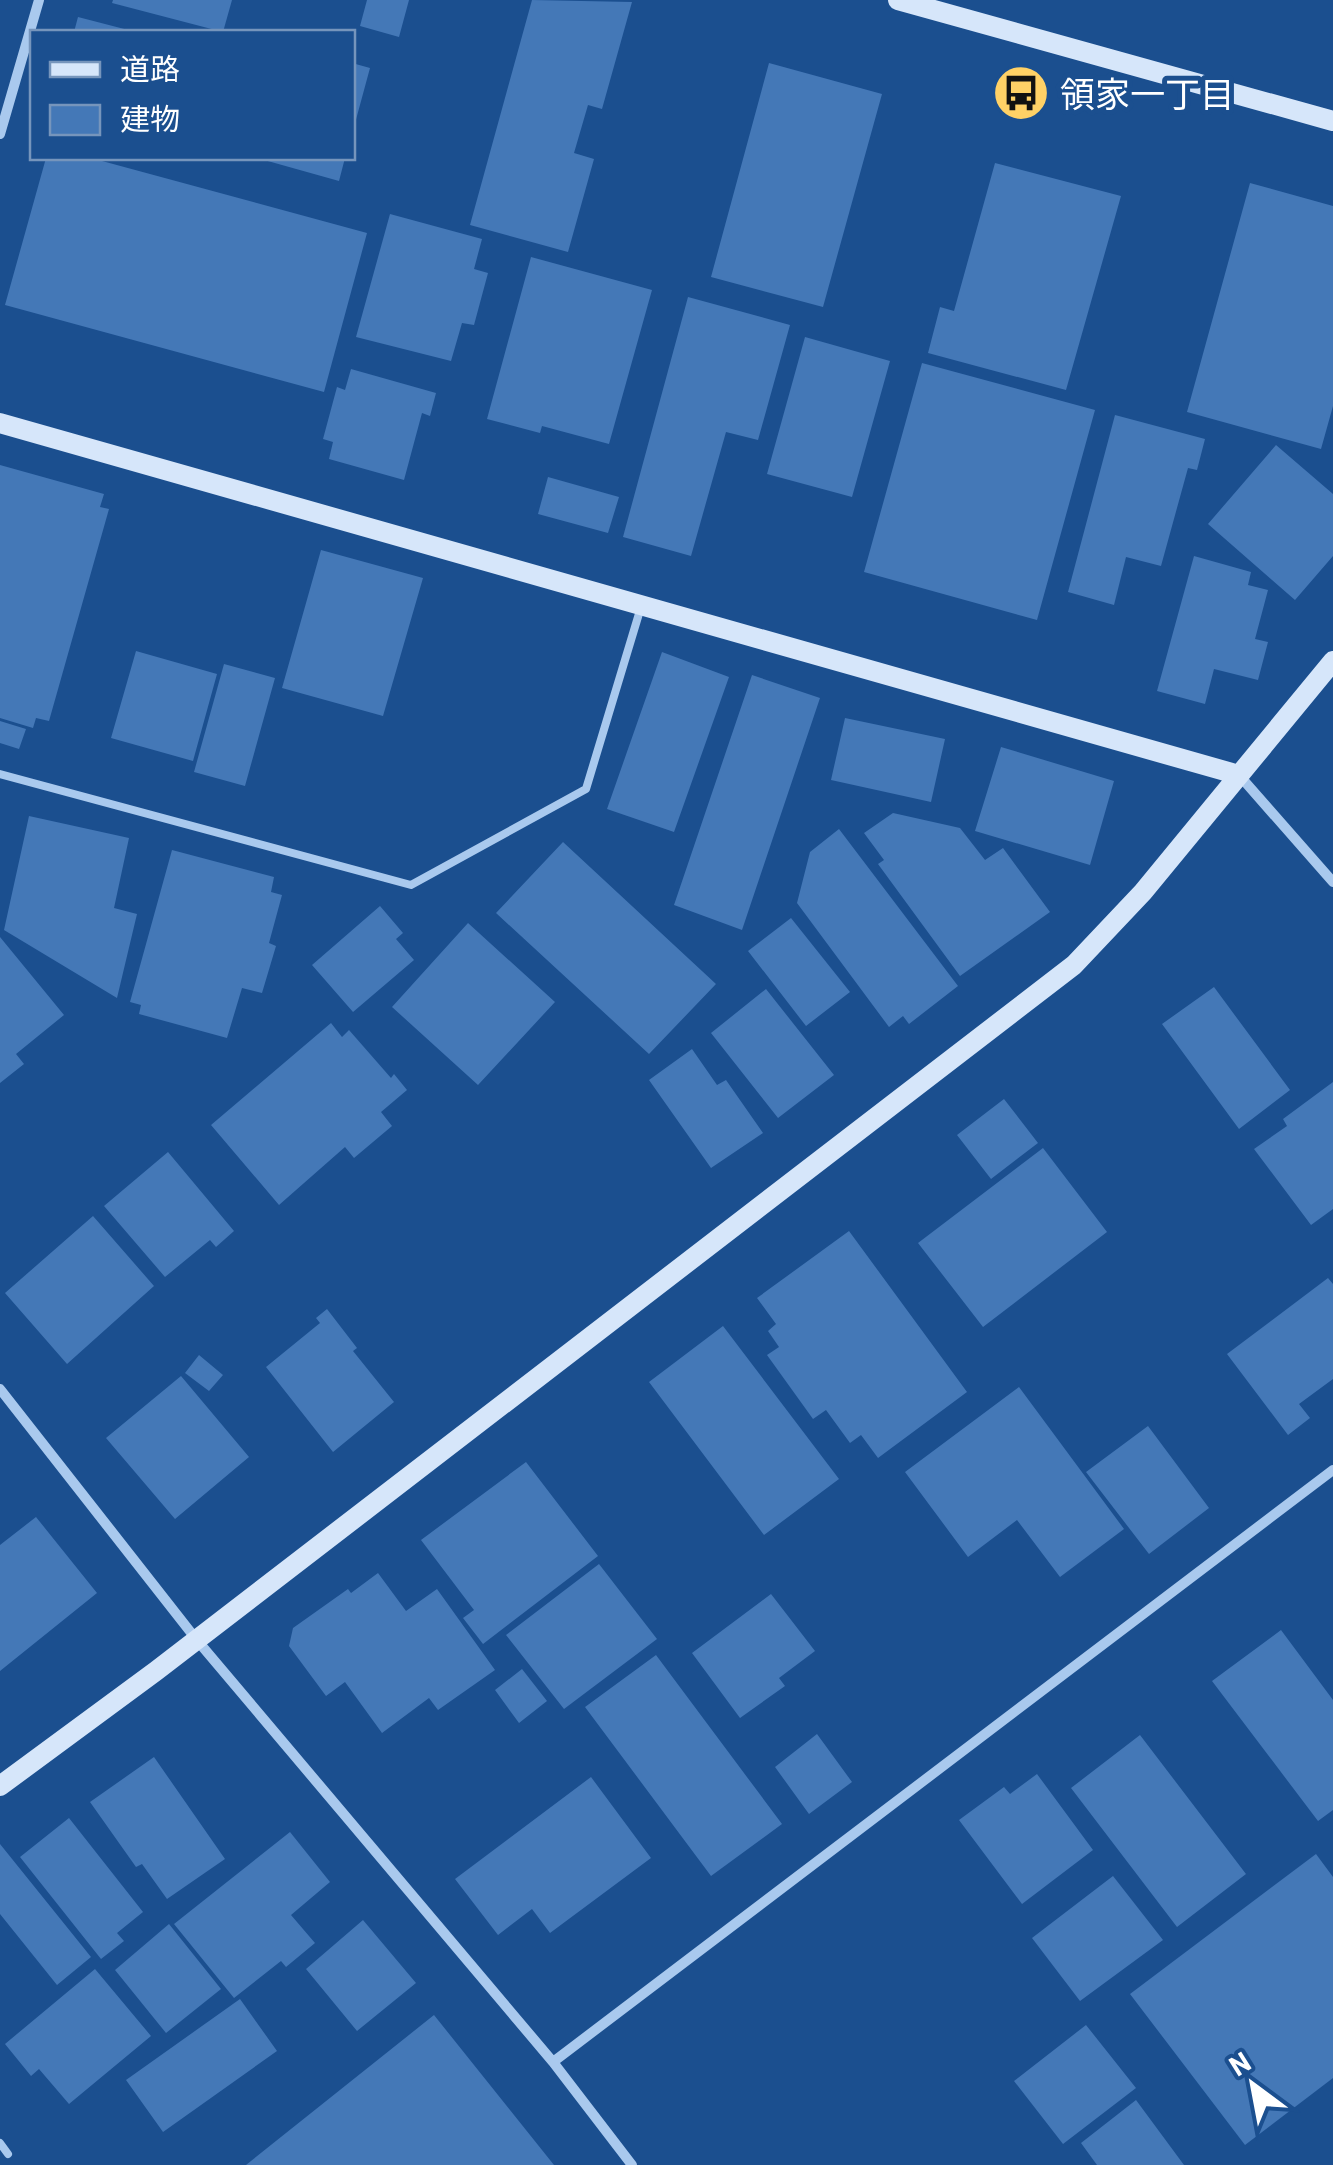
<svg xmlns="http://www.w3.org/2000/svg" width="1333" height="2165" viewBox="0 0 1333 2165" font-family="Barlow,'Noto Sans JP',sans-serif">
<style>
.building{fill:#4478b7}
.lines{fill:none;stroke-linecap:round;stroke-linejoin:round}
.lane{stroke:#a9c9ee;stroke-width:8}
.street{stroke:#a9c9ee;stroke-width:10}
.secondary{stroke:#d6e6fa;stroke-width:20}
.labels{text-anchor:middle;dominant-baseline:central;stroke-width:10;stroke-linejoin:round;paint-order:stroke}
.poi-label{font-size:35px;fill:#fff;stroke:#1b4f8f;text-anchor:start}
</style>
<rect width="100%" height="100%" fill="#1b4f8f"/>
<path class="building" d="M113 0H232L223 32 112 3Z
M367 0H409L399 37 360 26Z
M532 0 632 2 602 109 588 105 574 153 594 159 568 252 470 225Z
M78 17 132 31V32H74Z
M352 63 370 68 354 127H352Z
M769 63 882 94 823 307 711 277Z
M46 158H91L367 233 324 392 5 305Z
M257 158H345L339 181Z
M995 163 1121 196 1066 390 928 353 940 307 954 311Z
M1250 183 1333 206V406L1321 449 1187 412Z
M390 214 482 239 474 269 488 273 474 325 462 323 451 361 356 337Z
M531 257 652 290 609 444 542 426 540 433 487 419Z
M688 297 790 325 758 440 726 432 691 556 623 537Z
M805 337 890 361 852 497 767 474Z
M922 363 1095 410 1037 620 864 572Z
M351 369 436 393 430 416 422 413 404 480 329 459 333 442 323 439 337 387 345 390Z
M1115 415 1205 439 1197 470 1188 468 1161 566 1126 557 1114 605 1068 592Z
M1276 445 1333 494V556L1295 600 1208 524Z
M0 465 104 494 100 507 109 509 49 721 36 718 33 728 0 718Z
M548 477 619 497 608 533 538 514Z
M321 550 423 578 383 716 282 688Z
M1194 556 1251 572 1248 585 1268 590 1255 639 1268 642 1258 680 1214 669 1205 704 1157 691Z
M136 651 217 674 193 761 111 738Z
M662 652 729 677 674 832 607 809Z
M224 664 275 678 245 786 194 772Z
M752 675 820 698 742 930 674 905Z
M845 718 945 739 931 802 831 780Z
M0 721 26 729 19 749 0 743Z
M1001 747 1114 781 1090 865 975 831Z
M893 813 960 828 985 860 1003 848 1050 912 960 976 878 864 884 860 864 833Z
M29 816 129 838 114 908 137 914 117 998 4 930Z
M839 829 958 986 909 1024 903 1016 889 1027 797 903 810 852Z
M563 842 716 984 649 1054 496 913Z
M172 850 274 877 271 892 282 895 269 943 276 946 262 993 242 988 227 1038 139 1014 141 1005 130 1002Z
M380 906 403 933 396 939 414 960 353 1012 312 965Z
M791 918 850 992 806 1026 748 951Z
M468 923 555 1002 478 1085 392 1007Z
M0 937 64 1015 16 1054 24 1064 0 1083Z
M1214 987 1290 1090 1239 1129 1162 1024Z
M766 989 834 1075 778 1118 711 1033Z
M331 1023 342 1037 349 1030 391 1078 394 1074 407 1090 381 1112 392 1126 354 1158 345 1147 279 1205 211 1125Z
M692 1049 717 1085 726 1080 763 1133 711 1168 649 1080Z
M1333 1082V1209L1311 1225 1254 1149 1287 1126 1283 1119Z
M1004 1099 1038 1143 991 1179 957 1135Z
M1043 1148 1107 1232 983 1327 918 1243Z
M168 1152 234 1231 216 1247 210 1240 165 1277 104 1206Z
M93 1216 154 1286 67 1364 5 1293Z
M849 1231 967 1392 878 1458 861 1435 850 1443 826 1410 813 1419 767 1355 779 1347 768 1331 776 1324 757 1298Z
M1328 1278 1333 1284V1379L1299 1404 1310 1418 1288 1435 1227 1354Z
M327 1309 357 1348 353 1351 394 1402 333 1452 266 1367 320 1323 316 1318Z
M723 1326 839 1479 764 1535 649 1382Z
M199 1355 223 1375 209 1391 185 1373Z
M181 1376 249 1457 175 1519 106 1438Z
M1019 1387 1124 1529 1060 1577 1017 1520 968 1557 905 1472Z
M1148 1426 1209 1508 1149 1554 1086 1472Z
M526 1462 598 1556 483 1644 463 1618 474 1610 421 1540Z
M36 1517 97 1593 0 1671V1545Z
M599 1564 657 1639 564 1709 506 1635Z
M378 1573 406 1611 437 1589 495 1670 438 1710 429 1698 382 1733 345 1682 326 1696 289 1646 293 1628 348 1589 351 1593Z
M771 1594 815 1651 779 1678 785 1686 740 1718 692 1653Z
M1281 1630 1333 1700V1810L1318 1821 1212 1681Z
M656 1655 782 1824 711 1876 585 1707Z
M522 1669 547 1701 519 1723 495 1690Z
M817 1734 852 1782 809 1814 775 1767Z
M1140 1735 1246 1874 1177 1927 1071 1788Z
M154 1757 225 1859 167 1899 142 1864 136 1867 90 1802Z
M1037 1774 1093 1850 1022 1904 959 1820 1004 1787 1010 1794Z
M591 1777 651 1858 550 1933 532 1909 498 1935 455 1879Z
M69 1818 143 1912 117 1933 124 1941 101 1959 20 1857Z
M290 1832 330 1882 291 1915 315 1943 286 1967 281 1961 234 1998 174 1924Z
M0 1844 91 1957 57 1985 0 1914Z
M1316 1854 1333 1877V2078L1245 2145 1130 1994Z
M1113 1876 1163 1940 1080 2001 1032 1938Z
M363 1920 416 1983 357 2031 306 1969Z
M169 1924 221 1989 166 2033 115 1970Z
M95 1969 151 2036 69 2104 39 2069 31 2076 5 2044Z
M240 1999 277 2051 163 2132 126 2080Z
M434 2015 554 2165H246Z
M1086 2025 1136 2088 1063 2144 1014 2081Z
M1136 2100 1184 2165H1097L1081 2143Z"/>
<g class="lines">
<path class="lane" d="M0 774 411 885 586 789 641 607
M0 2143 8 2154"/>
<path class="street" d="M0 134 39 0
M1239 775 1333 882
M0 1389 196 1639 553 2062 632 2165
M553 2062 1333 1470"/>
<path class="secondary" d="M898 0 1333 121
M0 423 1239 775
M0 1786 156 1671 1074 965 1143 892 1333 661"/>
</g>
<defs>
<g id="bus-disc" transform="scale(2.875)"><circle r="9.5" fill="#ffd166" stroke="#1b4f8f"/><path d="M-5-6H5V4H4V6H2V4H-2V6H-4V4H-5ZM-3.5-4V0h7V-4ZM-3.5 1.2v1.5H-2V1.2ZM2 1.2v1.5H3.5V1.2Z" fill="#111"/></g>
</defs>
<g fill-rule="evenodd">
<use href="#bus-disc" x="1021" y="93"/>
</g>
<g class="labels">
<g class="poi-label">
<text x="1060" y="93">領家一丁目</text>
</g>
</g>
<rect x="30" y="30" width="325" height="130" fill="#1b4f8f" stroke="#7695bc" stroke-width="2.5"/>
<rect x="50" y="62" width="50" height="15" fill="#d6e6fa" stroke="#7695bc" stroke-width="2.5"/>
<text x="120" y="80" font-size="30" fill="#ffffff">道路</text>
<rect x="50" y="105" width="50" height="30" fill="#4478b7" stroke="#7695bc" stroke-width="2.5"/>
<text x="120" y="130" font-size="30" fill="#ffffff">建物</text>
<g transform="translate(1253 2085) rotate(328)" stroke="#1b4f8f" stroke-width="8" paint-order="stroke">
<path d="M0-8L18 38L0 25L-18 38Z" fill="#ffffff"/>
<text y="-15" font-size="28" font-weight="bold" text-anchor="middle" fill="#ffffff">N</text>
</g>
</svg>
